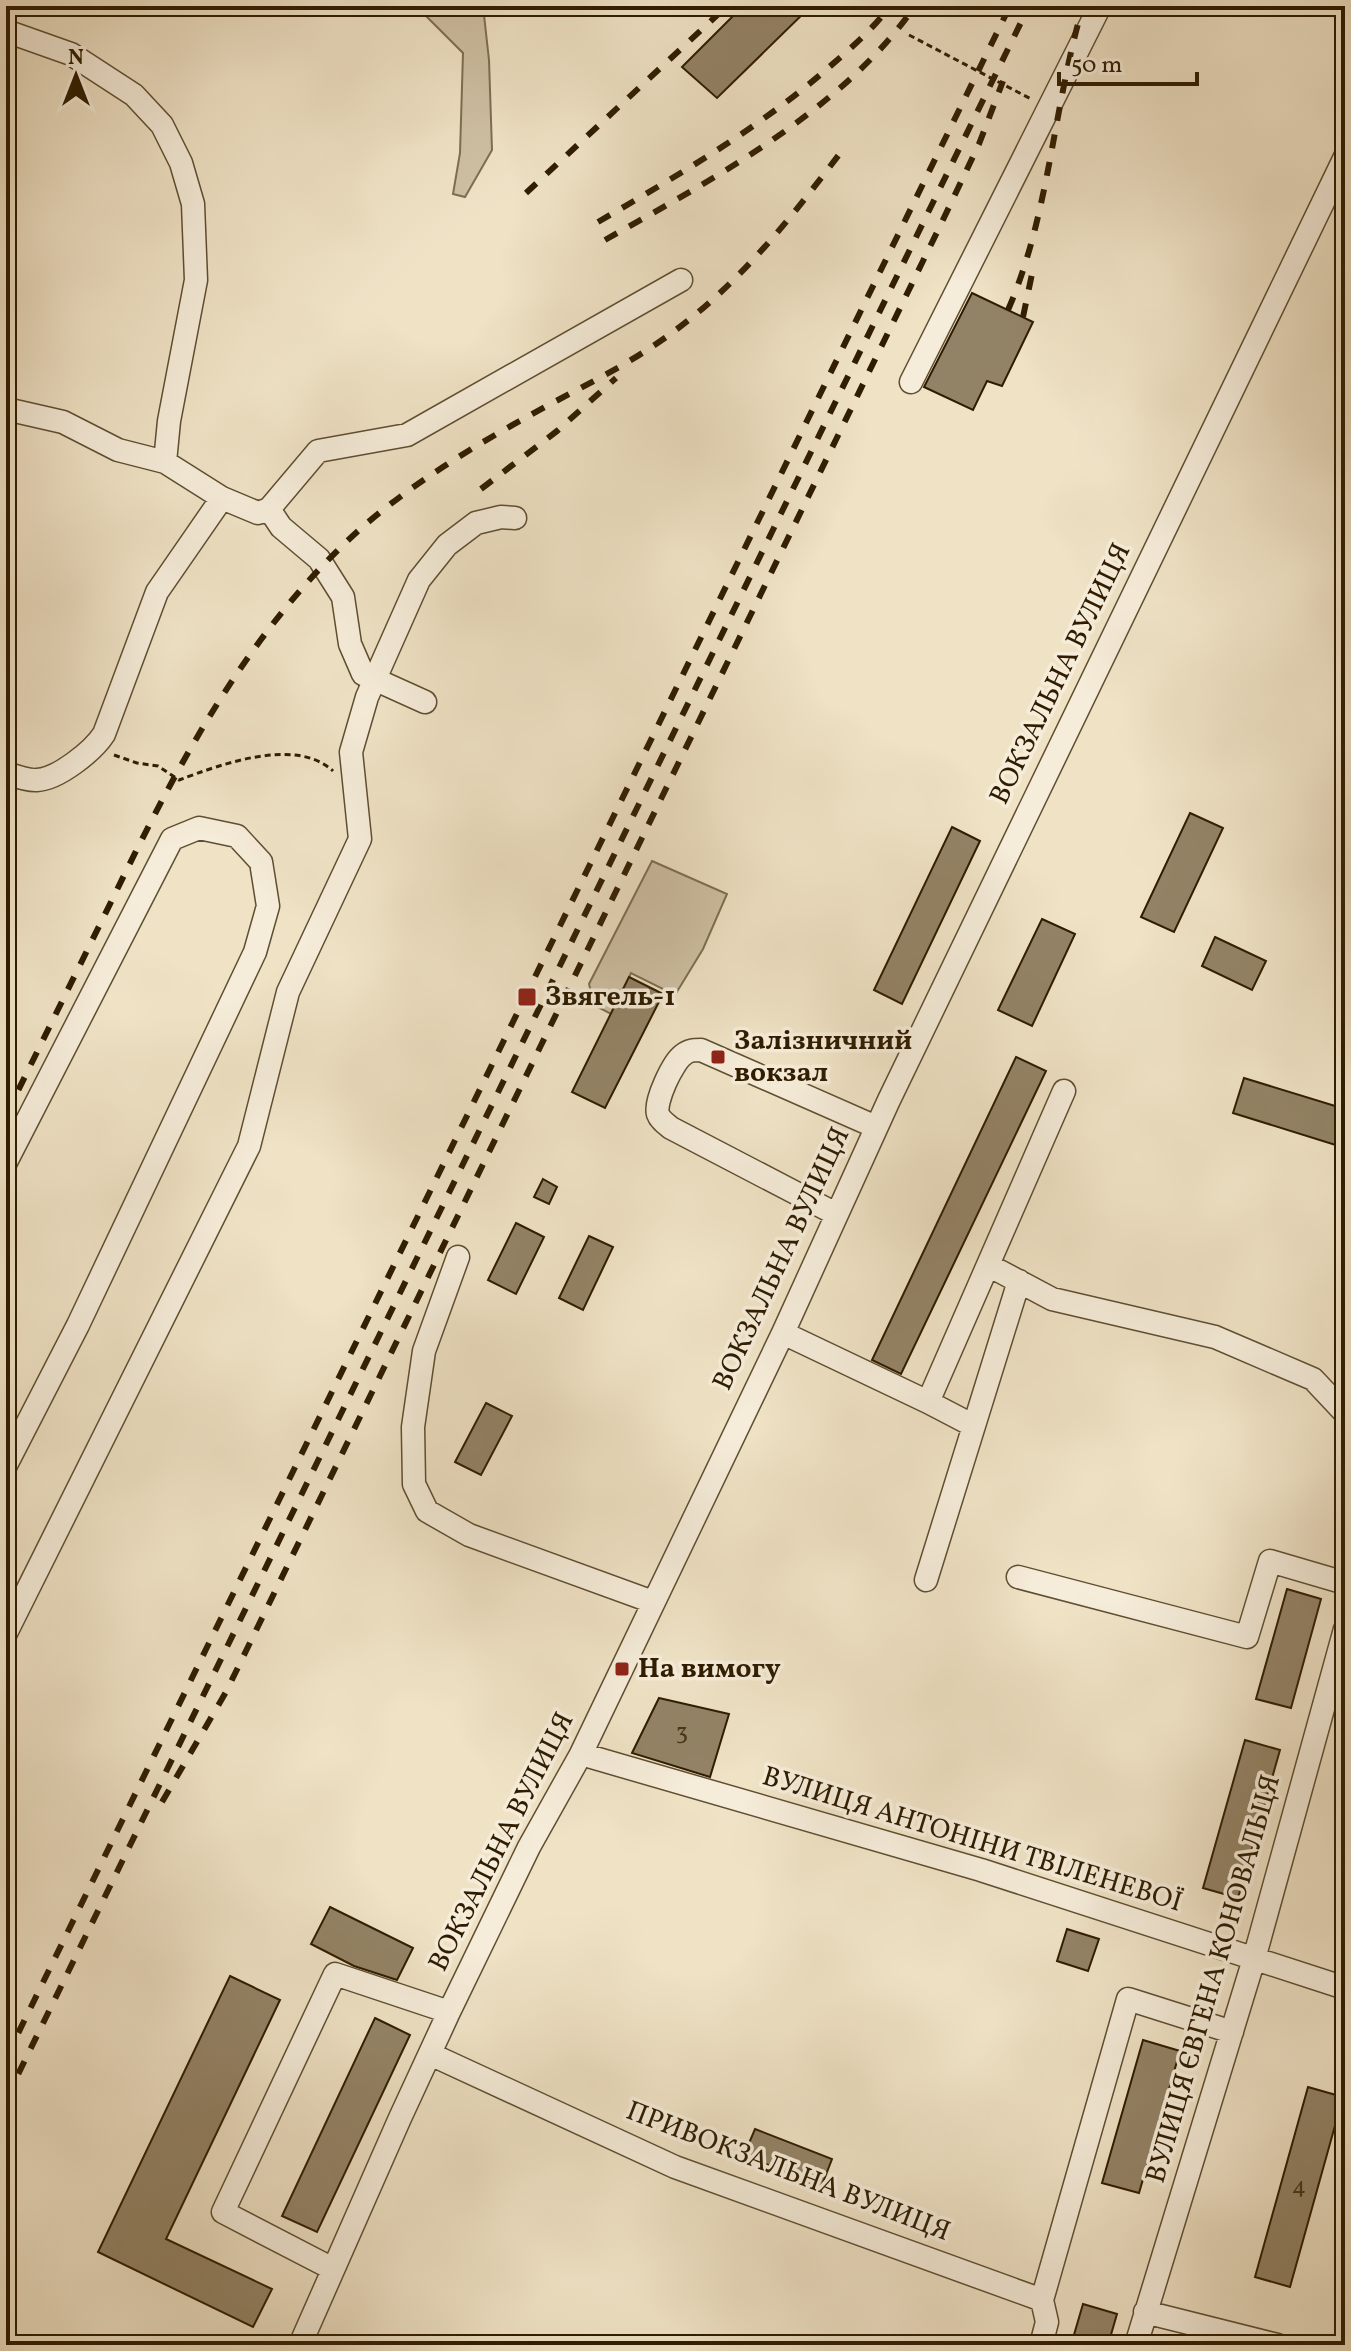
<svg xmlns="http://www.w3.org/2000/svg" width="1351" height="2351" viewBox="0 0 1351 2351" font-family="Vollkorn,serif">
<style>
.green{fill:#cec0a4;stroke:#7e6e52;stroke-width:2}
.building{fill:#938366;stroke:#2f1c00;stroke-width:2}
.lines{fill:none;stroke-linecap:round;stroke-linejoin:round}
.minor-casing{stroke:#5f4e31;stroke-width:25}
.path{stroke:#2f1c00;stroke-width:3;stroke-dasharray:6 4;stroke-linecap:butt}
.minor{stroke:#f5ecd9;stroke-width:22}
.rail{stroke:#2f1c00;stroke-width:6;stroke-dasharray:14 14;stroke-linecap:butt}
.poi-dot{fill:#8f2418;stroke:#f5ecd9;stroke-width:3}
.labels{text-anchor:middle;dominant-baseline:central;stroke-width:7;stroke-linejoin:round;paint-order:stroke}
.number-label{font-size:24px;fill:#48361a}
.street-label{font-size:28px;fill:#2f1c00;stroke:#f5ecd9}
.poi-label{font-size:28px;font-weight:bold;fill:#2f1c00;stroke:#f5ecd9;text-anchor:start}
</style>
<rect width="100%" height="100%" fill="#efe2c5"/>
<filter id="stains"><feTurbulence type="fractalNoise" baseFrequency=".0025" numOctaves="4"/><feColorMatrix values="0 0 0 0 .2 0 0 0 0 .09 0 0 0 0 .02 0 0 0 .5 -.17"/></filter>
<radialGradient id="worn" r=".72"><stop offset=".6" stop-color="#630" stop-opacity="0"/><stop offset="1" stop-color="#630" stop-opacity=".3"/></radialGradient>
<path class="green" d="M416 6H483L489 60 492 150 465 197 453 194 460 153 463 53Z
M652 861 727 894 703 949 675 995 631 973 611 1014 594 1005 589 984Z"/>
<path class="building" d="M743 6H811L717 98 682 67Z
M972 293 1033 322 1002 386 987 381 973 410 924 387Z
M1190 813 1223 828 1174 932 1141 917Z
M952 827 980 841 902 1004 874 990Z
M1042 919 1075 934 1032 1026 998 1010Z
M1215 937 1266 961 1252 990 1202 966Z
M629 977 663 994 605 1108 572 1092Z
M1016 1057 1046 1071 901 1374 872 1360Z
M1244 1078 1345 1109V1138L1342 1147 1233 1113Z
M543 1179 557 1187 549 1204 534 1197Z
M516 1223 544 1237 516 1294 488 1280Z
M589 1236 613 1247 583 1310 559 1298Z
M486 1403 512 1416 481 1475 455 1462Z
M1287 1589 1321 1599 1291 1708 1256 1699Z
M659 1698 729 1714 710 1777 632 1753Z
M1245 1740 1280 1750 1238 1898 1203 1888Z
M330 1907 413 1948 397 1980 354 1966 311 1944Z
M1067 1929 1099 1939 1088 1971 1057 1961Z
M230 1976 280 2000 166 2239 272 2289 253 2327 98 2252Z
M375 2018 410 2035 317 2232 282 2216Z
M1143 2040 1180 2051 1139 2193 1102 2183Z
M1308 2087 1343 2097 1290 2287 1255 2277Z
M755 2129 832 2159 820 2190 792 2179 793 2175 744 2155Z
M1083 2304 1117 2314 1108 2345H1071Z"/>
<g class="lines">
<g class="minor-casing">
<path id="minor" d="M6 31 71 54 134 95 162 125 181 163 193 204 196 280 169 421 165 462
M911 382 1100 6
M6 409 63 422 118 450 165 462 222 498 258 513 269 509 318 451 407 435 681 280
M269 509 281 527 319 559 343 597 350 644 363 674 425 702
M6 773C15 776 28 781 37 780 58 779 93 751 104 734L157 592 222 498
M6 1162 172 839 199 828 237 836 261 862 268 906 255 952 78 1325 6 1465
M836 1214 671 1128C666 1124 660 1120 658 1114 654 1102 673 1062 683 1055 689 1050 694 1050 701 1050L876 1127
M458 1257 424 1351 413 1427 414 1484 427 1511 469 1535 653 1602
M988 1265 1052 1299 1215 1337 1313 1379 1345 1413
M783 1333 928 1402 1064 1091
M928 1402 974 1426
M1018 1577 1247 1637 1270 1561 1345 1583
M926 1580 1019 1281
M6 1633 249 1146 288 992 360 839 351 752 367 697 419 580 447 545 476 523 501 517 515 518
M581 1754 981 1870 1345 1988
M430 2054 675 2167 1042 2300
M333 2269 223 2212 335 1974 449 2012
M1145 2312 1277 2345
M300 2345 400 2118 449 2012 529 1847 581 1754 783 1333 889 1100 1345 157
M1041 2345 1047 2322 1042 2300 1128 1999 1232 2032
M1136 2345 1254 1959 1345 1629"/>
</g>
<path class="path" d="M909 35 1031 99
M114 755 137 763 158 766 179 780C220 765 295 736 333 771"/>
<use href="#minor" class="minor"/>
<path class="rail" d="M526 193 727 6
M598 222C675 177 751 133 820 75 844 54 871 32 890 6
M605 240C713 179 843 110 915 6
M1008 310C1050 213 1053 107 1083 6
M1023 317 1033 269
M481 489 557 431 616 378
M6 1115C41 1044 76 973 111 902 176 768 246 633 358 531 406 488 470 448 527 417 569 393 613 373 653 346 732 294 788 222 844 148
M162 1802 226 1692 941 224 979 144 1003 81
M6 2058 1010 6
M6 2099 1029 6"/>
</g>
<g class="poi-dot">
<rect x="517" y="987" width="20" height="20" rx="4"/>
<rect x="710" y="1049" width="16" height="16" rx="4"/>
<rect x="614" y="1661" width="16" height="16" rx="4"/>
</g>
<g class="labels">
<g class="number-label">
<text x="682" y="1733">3</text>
<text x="1299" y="2187">4</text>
</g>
<g class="street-label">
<text transform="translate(1061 674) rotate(-64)">ВОКЗАЛЬНА ВУЛИЦЯ</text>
<text transform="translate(782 1259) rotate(-65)">ВОКЗАЛЬНА ВУЛИЦЯ</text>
<text transform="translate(972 1840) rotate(17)">ВУЛИЦЯ АНТОНІНИ ТВІЛЕНЕВОЇ</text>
<text transform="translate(502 1842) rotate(-63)">ВОКЗАЛЬНА ВУЛИЦЯ</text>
<text transform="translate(1214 1979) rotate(-74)">ВУЛИЦЯ ЄВГЕНА КОНОВАЛЬЦЯ</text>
<text transform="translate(788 2172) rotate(21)">ПРИВОКЗАЛЬНА ВУЛИЦЯ</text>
</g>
<g class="poi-label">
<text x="545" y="997">Звягель-1</text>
<text x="734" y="1041">Залізничний<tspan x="734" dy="32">вокзал</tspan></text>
<text x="638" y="1669">На вимогу</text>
</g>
</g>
<rect width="1351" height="2351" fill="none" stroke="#efe2c5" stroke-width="32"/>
<rect x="8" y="8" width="1335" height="2335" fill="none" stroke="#2f1c00" stroke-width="4"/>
<rect x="16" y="16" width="1319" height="2319" fill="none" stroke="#2f1c00" stroke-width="2"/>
<g transform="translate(76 76)" stroke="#f5ecd9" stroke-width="6" paint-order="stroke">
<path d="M0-6L14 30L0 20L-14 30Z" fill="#2f1c00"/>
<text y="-12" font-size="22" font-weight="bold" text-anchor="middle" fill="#2f1c00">N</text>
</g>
<path d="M1059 72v12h138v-12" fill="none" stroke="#2f1c00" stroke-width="4"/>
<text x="1071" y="72" font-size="24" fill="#2f1c00" stroke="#f5ecd9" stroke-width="6" paint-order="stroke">50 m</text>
<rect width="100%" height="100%" filter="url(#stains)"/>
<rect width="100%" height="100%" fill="url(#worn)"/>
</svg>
